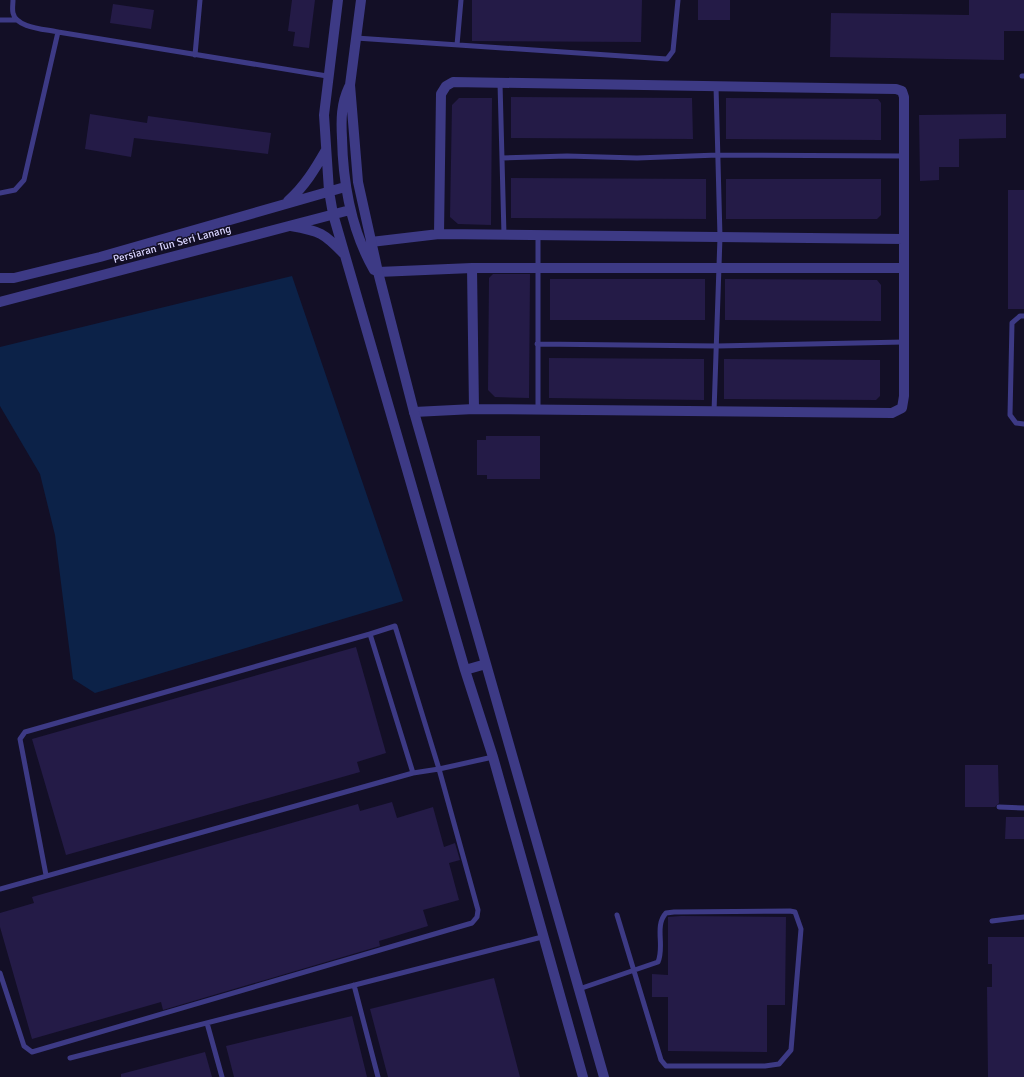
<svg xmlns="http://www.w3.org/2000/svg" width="1024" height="1077" viewBox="0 0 1024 1077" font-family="Signika,sans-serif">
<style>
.water{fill:#0c2248}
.building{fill:#241b47}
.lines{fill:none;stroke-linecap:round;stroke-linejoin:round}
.service{stroke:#3d3a85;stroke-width:5}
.minor{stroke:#3d3a85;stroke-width:10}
.tertiary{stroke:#3d3a85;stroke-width:10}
.labels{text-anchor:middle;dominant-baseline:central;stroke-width:3;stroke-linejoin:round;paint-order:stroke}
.street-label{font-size:11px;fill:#d9d4ff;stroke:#130f26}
</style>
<rect width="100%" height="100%" fill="#130f26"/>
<path class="water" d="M292 276 403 601 95 693 73 679 55 535 40 474 0 406V347Z"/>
<path class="building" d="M292 0H315L309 48 293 46 295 32 288 31Z
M472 0H642L641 42 472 41Z
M698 0H730V20H698Z
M969 0H1024V31H1004V60L830 57 831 13 969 15Z
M113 4 154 10 151 29 110 23Z
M511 97 692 98 693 139 511 138Z
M459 98H492L491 225 458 224 450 217 452 105Z
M726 98 878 99 881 103V140L726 139Z
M90 114 147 123 148 116 271 133 268 154 134 138 131 157 85 149Z
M1006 114V138L959 139V167H939V180L920 181 919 115Z
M511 178 706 179V219L511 218Z
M726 179H881V215L877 219H726Z
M1008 190H1024V309H1008Z
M493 274H530L529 398 495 397 488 390 489 278Z
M550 279H705V320H550Z
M725 279 877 280 881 285V321L725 320Z
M549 358 704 359V400L549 398Z
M724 359 880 360V396L876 400 724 399Z
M486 436H540V479H487V475H477V440H486Z
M356 647 386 753 357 762 360 772 66 855 32 739Z
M965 765H998L999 803 995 807H965Z
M392 802 397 818 433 807 444 847 455 843 460 860 449 863 459 900 423 910 428 926 379 941 380 946 163 1010 161 1002 32 1039 0 927V913L34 903 32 897 358 804 360 811Z
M1006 817H1024V839H1005Z
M681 916 786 917 785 1005H767V1052L668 1051V997H652V974L668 975V917Z
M988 937H1024V1077H988L987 987H992V964H988Z
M494 978 520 1077H388L370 1009Z
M352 1016 367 1077H234L226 1046Z
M205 1052 212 1077H121V1074Z"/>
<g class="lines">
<path class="service" d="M13 0C13 4 12 9 13 13 16 28 45 29 58 32
M0 20H16
M356 38 667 59 673 51 678 0
M457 45 461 0
M195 55 200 0
M1022 76H1024
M500 83 504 235
M502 158 567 156 637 158 718 155 904 156
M0 193 15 190 24 180 58 32 327 76
M538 235V410
M1024 316H1020L1012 323 1010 415 1016 423 1024 424
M537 344 717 346 904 342
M714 412 720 237 716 86
M413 773 370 634 395 626 439 769 493 757
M999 807 1024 808
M46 875 20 739 25 732 370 634
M0 889 413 773 439 769 478 910 477 917 472 923 32 1052 24 1046 0 973
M992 921 1024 917
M354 985 378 1077
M579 989 658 962C665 946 654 926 666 913L674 912 790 911 795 912 801 929 791 1050 779 1064 765 1066H666L661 1060 617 915
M207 1023 222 1077
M70 1058 542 937"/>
<path class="minor" d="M371 242 439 234 904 239
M472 268 474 409
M378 272 472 268H904
M414 412 474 409 892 413 902 408 904 396V97L902 91 896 89 453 82 446 86 441 94 439 234"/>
<path class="tertiary" d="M338 0 324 115 329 191 333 214 465 670 493 757 583 1077
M361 0 350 85 358 182 378 272 414 412 604 1077
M349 87C341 104 341 120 342 138 343 184 351 230 374 270
M288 201C305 186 315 169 326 150
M291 226C320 231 324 233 344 254
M0 278H14L100 257 345 187
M0 302 350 210
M465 670 486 664"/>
</g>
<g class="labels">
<g class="street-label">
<text transform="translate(172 244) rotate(-15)">Persiaran Tun Seri Lanang</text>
</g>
</g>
</svg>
